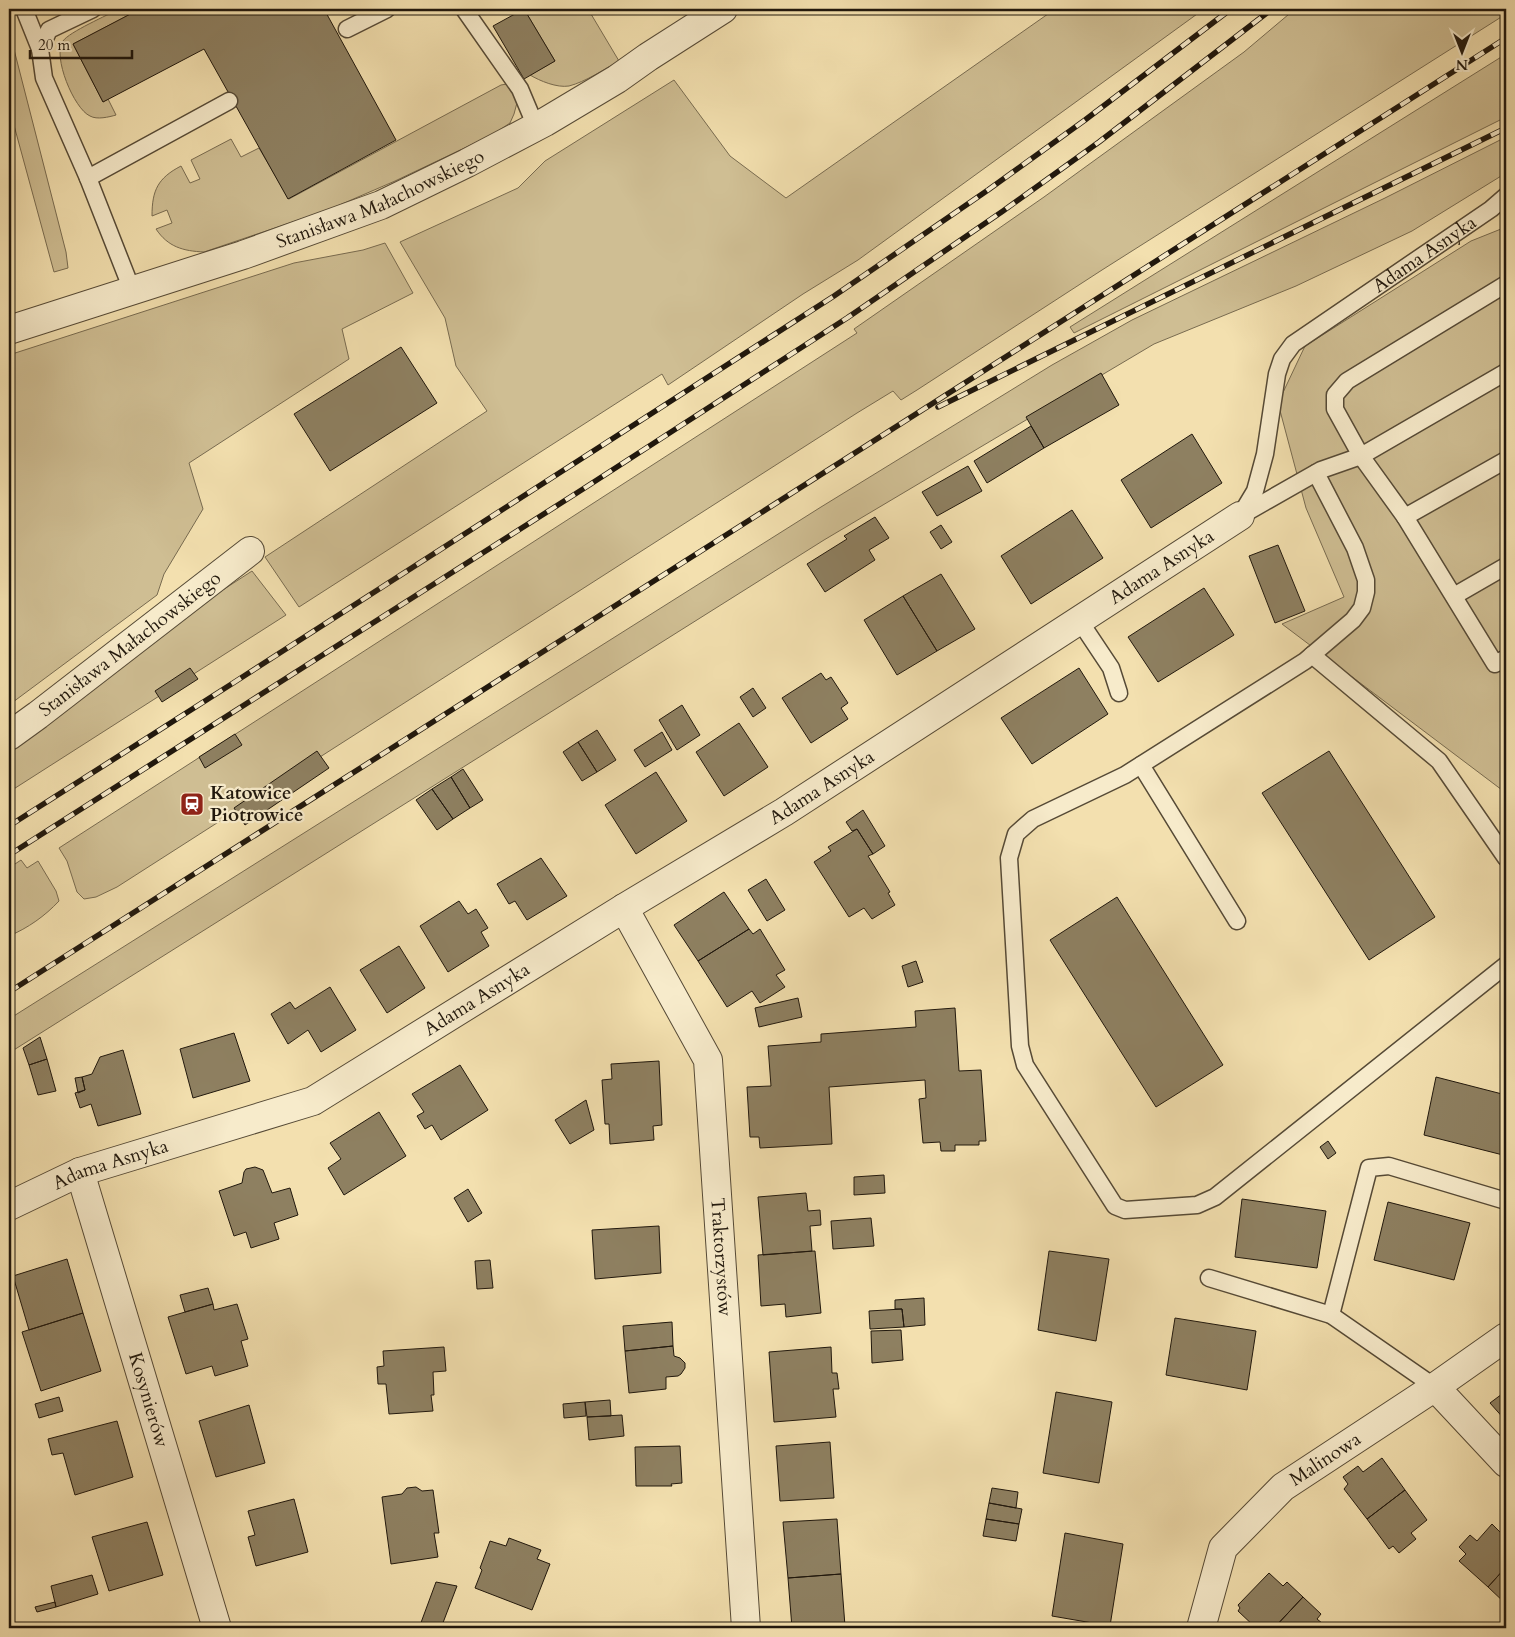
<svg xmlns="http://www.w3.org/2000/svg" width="1515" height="1637" viewBox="0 0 1515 1637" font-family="Cardo,serif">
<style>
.green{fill:#cfbe93;stroke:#786b50}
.building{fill:#8e8061;stroke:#21180d}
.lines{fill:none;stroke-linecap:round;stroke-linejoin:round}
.lane-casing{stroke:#564a36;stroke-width:19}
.street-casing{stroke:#564a36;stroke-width:30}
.lane{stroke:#f7ebcb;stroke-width:16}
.street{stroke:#f7ebcb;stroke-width:28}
.rail-casing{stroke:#21180d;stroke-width:5.5}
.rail{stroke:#f7ebcb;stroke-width:4;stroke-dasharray:11;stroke-linecap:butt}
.labels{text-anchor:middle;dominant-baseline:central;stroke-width:4.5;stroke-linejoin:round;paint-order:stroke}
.street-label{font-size:19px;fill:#21180d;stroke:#f7ebcb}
.poi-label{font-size:19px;font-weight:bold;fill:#21180d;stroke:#f7ebcb;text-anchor:start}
</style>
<rect width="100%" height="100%" fill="#f3e0af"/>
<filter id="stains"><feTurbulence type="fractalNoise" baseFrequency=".004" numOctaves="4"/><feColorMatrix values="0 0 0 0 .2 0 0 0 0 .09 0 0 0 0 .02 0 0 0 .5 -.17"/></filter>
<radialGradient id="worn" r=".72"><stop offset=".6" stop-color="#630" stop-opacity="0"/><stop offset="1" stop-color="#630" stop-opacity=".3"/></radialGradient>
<path class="green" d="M119 9H140L73 44 103 102 108 99 116 115C109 117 97 120 90 116 74 109 52 56 63 41 69 32 108 15 119 9Z
M524 9H588L619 61C605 69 585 82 569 86 557 88 540 81 530 75L555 61Z
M1055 9H1204L858 260 803 294 668 385 662 374 299 607 265 557 487 411 456 366 445 318 400 242 518 188 545 161 674 80 730 156 786 198Z
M1295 9H1506V14L1102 270 917 390 901 400 893 391 857 413 117 887 96 897 84 899 77 892 67 861 59 848 857 333 854 329 1044 197 1244 52Z
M9 30 66 252 68 268 54 272 9 107Z
M1506 54V117L1074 333 1070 327Z
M507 84 518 99 514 114 510 123 492 135 395 181 328 210 204 252C183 251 168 247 156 229L172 223 167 210 152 216C152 190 158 178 181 166L190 183 200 179 191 160 231 139 241 157 259 148 289 199 501 85Z
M1506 137V173L1412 231 1296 286 1154 344 824 540 9 1053V1019L821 507 1052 365 1132 320 1385 198Z
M1506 227V793L1282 624 1344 597 1306 508 1278 403 1305 346 1471 241Z
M385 243 413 293 342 329 349 359 189 463 203 509 164 574 157 595 9 705V355L294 263 363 250Z
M252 571 286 615 9 792V749L175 621Z
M21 860 27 868 38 861 56 891 59 901C45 916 28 928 9 936V868Z"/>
<path class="building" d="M140 9H324L396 140 288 199 204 49 103 102 73 44Z
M524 9 555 61 524 79 493 26Z
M401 347 437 403 330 471 294 414Z
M1101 373 1119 405 1044 448 1026 417Z
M1031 426 1044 448 987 483 974 461Z
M1192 434 1222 483 1151 528 1121 480Z
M968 466 982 491 937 516 922 492Z
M1072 510 1103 558 1031 604 1001 556Z
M875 517 889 538 869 550 875 560 825 592 807 564 847 539 844 536Z
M941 525 952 542 941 549 930 532Z
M1278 545 1305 611 1275 623 1249 556Z
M941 574 975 629 937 651 903 596Z
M1204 588 1234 635 1158 682 1128 637Z
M903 596 937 651 897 675 864 620Z
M190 668 198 679 162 702 155 691Z
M1079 668 1108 714 1032 764 1001 718Z
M821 673 826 680 831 677 848 703 841 708 848 719 811 743 782 698Z
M753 688 766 708 753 717 740 697Z
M682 705 700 735 677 750 659 720Z
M739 723 768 767 724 796 696 752Z
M597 730 616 760 597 772 578 742Z
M662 732 672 750 645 767 634 750Z
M235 734 242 745 205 768 199 757Z
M578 742 597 772 582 781 563 752Z
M317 751 329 768 245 825 234 808Z
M1329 751 1435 917 1369 960 1262 793Z
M463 769 483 800 470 808 451 777Z
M656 772 687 821 636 854 605 805Z
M451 777 470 808 453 819 432 789Z
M432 789 453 819 437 830 416 800Z
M863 810 885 846 873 854 857 829 852 831 846 822Z
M857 829 873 854 868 856 890 892 888 893 895 905 872 919 864 908 849 917 814 862 831 851 828 847Z
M541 858 567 896 527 920 515 901 509 904 497 884Z
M766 879 785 910 767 921 748 890Z
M724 892 749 929 698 961 674 925Z
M1117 897 1223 1065 1156 1107 1050 940Z
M459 901 468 914 476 909 488 928 481 932 489 946 448 972 420 926Z
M749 929 753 934 760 929 785 970 776 975 785 987 760 1003 752 991 727 1007 698 961Z
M399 946 425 988 387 1013 360 970Z
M916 961 923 982 908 987 902 966Z
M330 987 356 1030 321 1052 308 1030 288 1044 271 1014 290 1002 295 1009Z
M798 998 802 1017 759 1027 755 1008Z
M955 1008 959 1071 981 1070 986 1141H979V1145H955V1151H941L940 1142 923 1143 919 1099 926 1098 925 1080 829 1087 832 1144 760 1148 759 1137H750L747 1087 771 1086 768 1046 821 1042V1034L916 1027 915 1011Z
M234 1033 250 1081 193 1098 180 1049Z
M40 1037 47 1059 29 1065 23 1048Z
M123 1050 141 1114 98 1126 91 1104 80 1108 75 1093 85 1090 82 1077 92 1074 100 1057Z
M47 1059 56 1091 38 1095 29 1065Z
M659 1061 662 1125 653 1126 654 1140 610 1144 609 1124H605L602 1080 612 1079 611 1064Z
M460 1065 488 1110 441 1140 432 1125 425 1129 417 1116 424 1112 412 1094Z
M82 1077 85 1090 78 1093 75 1078Z
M1436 1077 1506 1095V1142L1503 1155 1424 1135Z
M586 1100 594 1130 570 1144 555 1120Z
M379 1112 406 1156 344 1195 328 1168 341 1159 330 1143Z
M1328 1141 1336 1153 1328 1159 1320 1147Z
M255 1167 263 1170 272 1193 290 1188 298 1215 274 1223 279 1239 251 1248 246 1232 234 1236 219 1191 242 1183 244 1172 246 1169Z
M884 1175 885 1193 854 1195V1177Z
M468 1189 482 1213 468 1222 454 1198Z
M806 1193 808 1211 820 1210 821 1225 810 1226 812 1251 763 1255 758 1197Z
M1242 1199 1326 1211 1317 1268 1235 1257Z
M1388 1202 1470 1223 1454 1280 1374 1260Z
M871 1218 874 1246 833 1249 831 1221Z
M659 1226 661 1273 595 1279 592 1230Z
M815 1251 821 1313 786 1317 785 1304 761 1306 758 1255Z
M1049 1251 1109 1259 1096 1341 1038 1330Z
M67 1259 83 1313 29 1330 13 1276Z
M490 1260 493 1288 477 1289 475 1261Z
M208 1288 213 1304 185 1312 180 1295Z
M924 1298 925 1325 904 1327 902 1309H895V1300Z
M213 1304 214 1310 237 1304 248 1339 241 1341 248 1366 215 1376 212 1366 186 1374 168 1317Z
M902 1309 904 1327 870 1329 869 1311Z
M83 1313 101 1371 41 1391 22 1332Z
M1175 1318 1256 1331 1247 1390 1166 1375Z
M672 1322 673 1346 625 1351 623 1326Z
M901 1330 903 1360 872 1363 871 1331Z
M673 1346 674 1356 680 1358 685 1363V1368L681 1374 678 1376 666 1377V1389L629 1393 625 1351Z
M444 1347 446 1371 433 1372 434 1395H431L433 1411 389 1414 386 1384H378L377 1367 384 1366 383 1351Z
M831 1347 832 1373H837L839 1389H833L836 1417 774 1422 769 1352Z
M1506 1391V1421L1490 1403Z
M1056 1392 1112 1402 1099 1483 1043 1473Z
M59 1397 63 1411 39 1418 35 1404Z
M610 1400 611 1416 587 1417 585 1402Z
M585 1402 586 1416 564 1418 563 1404Z
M249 1405 265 1463 216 1477 199 1421Z
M622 1415 624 1436 589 1440 587 1417Z
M117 1421 133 1477 75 1495 63 1453 52 1455 48 1439Z
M830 1442 834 1498 780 1501 776 1446Z
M680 1446 682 1483 671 1484 672 1486H636L635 1447Z
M1382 1458 1405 1490 1367 1519 1344 1489 1348 1484 1343 1477 1358 1466 1363 1472Z
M416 1487 422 1491 433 1490 439 1533H434L438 1557 391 1564 382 1497 402 1494 407 1488Z
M992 1488 1018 1492 1016 1508 989 1503Z
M1405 1490 1427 1520 1411 1533 1416 1539 1399 1553 1393 1546 1389 1549 1367 1519Z
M294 1499 308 1552 256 1566 248 1537 255 1535 248 1511Z
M989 1503 1022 1509 1019 1524 986 1519Z
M837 1519 841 1574 788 1578 783 1522Z
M986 1519 1019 1524 1016 1541 983 1536Z
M147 1522 163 1575 109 1591 92 1537Z
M1492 1524 1506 1538V1567L1488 1587 1459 1561 1466 1554 1459 1547 1470 1535 1477 1541Z
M1065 1533 1123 1544 1110 1626 1052 1616Z
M509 1538 541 1550 537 1559 550 1564 532 1610 475 1588 482 1570 480 1568 490 1541 506 1546Z
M1506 1567V1604L1488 1587Z
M1269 1573 1283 1586 1287 1582 1303 1597 1274 1628H1256L1238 1611 1240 1608 1238 1605Z
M841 1574 845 1626 792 1628 788 1578Z
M92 1575 98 1594 56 1607 51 1586Z
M436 1582 457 1586 441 1628H419Z
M1303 1597 1321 1614 1317 1619 1328 1628H1274Z
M55 1602 56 1607 37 1612 35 1607Z"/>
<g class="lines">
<g class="lane-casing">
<g id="lane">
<path d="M24 9 40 49"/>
<path d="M464 9 520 89 536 127"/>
<path d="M347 29 387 9"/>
<path d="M88 178 44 78 40 49 49 30 93 9"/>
<path d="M1506 284 1347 381 1335 395V409L1361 456 1405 517 1506 460"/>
<path d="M132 290 88 178 229 101"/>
<path d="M1316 473 1355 548 1366 580V592L1362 608 1353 620 1305 661 1125 775 1033 819 1016 834 1009 858 1020 1046 1025 1065 1115 1206 1125 1210 1197 1205 1215 1197 1506 965"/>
<path d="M1242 515 1321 470 1361 456 1506 372"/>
<path id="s1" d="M1240 516 1255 491 1265 454 1277 374 1282 359 1293 344 1491 209 1506 196"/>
<path d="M1405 517 1495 664 1506 658"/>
<path d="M1454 596 1506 566"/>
<path d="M1079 620 1111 668 1119 693"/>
<path d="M1312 655 1439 761 1506 858"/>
<path d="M1141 765 1237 921"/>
<path d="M1209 1278 1331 1315 1435 1387"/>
<path d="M1331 1315 1369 1168 1389 1166 1506 1201"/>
</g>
</g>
<g class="street-casing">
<g id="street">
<path id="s2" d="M9 330 243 255 381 205 467 163 545 122 617 79 648 57 723 9"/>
<path id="s3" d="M9 736 38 715 250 551"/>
<path id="s4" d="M624 908 708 1060 746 1628"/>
<path id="s5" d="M80 1172 217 1628"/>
<path id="s6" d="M9 1206 80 1172 313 1101 624 908 784 812 1240 516"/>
<path d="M1435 1387 1506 1463"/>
<path id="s7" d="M1201 1628 1223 1548 1283 1487 1435 1387 1506 1337"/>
</g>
</g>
<use href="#lane" class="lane"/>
<use href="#street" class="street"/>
<g class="rail-casing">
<path id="rail" d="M938 407 1506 128
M9 826 230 685 834 296 988 190 1085 120 1231 9
M9 855 583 489 847 318 1003 211 1099 142 1272 9
M9 992 1506 38"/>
</g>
<use href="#rail" class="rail"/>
</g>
<defs>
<g id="station-square" transform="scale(1.25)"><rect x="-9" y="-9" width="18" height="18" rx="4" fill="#8f2418" stroke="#f7ebcb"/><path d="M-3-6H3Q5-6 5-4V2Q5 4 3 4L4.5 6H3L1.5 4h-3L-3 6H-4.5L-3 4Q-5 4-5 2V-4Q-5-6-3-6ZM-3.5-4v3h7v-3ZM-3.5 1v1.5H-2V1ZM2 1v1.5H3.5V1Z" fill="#fff"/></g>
</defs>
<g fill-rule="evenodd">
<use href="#station-square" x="192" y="804"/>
</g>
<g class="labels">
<g class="street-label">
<text stroke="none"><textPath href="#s2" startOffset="394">Stanisława Małachowskiego</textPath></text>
<text stroke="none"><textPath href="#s1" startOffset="342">Adama Asnyka</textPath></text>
<text stroke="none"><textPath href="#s6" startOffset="1325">Adama Asnyka</textPath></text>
<text stroke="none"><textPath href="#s3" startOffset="152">Stanisława Małachowskiego</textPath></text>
<text stroke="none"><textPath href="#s6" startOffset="920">Adama Asnyka</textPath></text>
<text stroke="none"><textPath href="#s6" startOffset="515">Adama Asnyka</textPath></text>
<text stroke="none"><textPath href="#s6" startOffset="110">Adama Asnyka</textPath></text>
<text stroke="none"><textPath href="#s4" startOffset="371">Traktorzystów</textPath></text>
<text stroke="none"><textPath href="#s5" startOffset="238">Kosynierów</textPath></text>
<text stroke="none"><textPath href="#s7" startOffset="219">Malinowa</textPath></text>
</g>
<g class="poi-label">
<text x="210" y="793">Katowice<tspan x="210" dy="22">Piotrowice</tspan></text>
</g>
</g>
<rect width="1515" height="1637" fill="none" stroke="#f3e0af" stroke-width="30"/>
<rect x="10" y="10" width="1495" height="1617" fill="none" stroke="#21180d" stroke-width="2.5"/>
<rect x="15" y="15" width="1485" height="1607" fill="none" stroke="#21180d"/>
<g transform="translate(1462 52) rotate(180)" stroke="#f7ebcb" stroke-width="4" paint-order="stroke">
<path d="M0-4L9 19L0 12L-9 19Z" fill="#21180d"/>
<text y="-8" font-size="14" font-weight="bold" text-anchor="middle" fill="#21180d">N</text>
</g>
<path d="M30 50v8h102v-8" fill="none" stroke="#21180d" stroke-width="2.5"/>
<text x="38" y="50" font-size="15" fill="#21180d" stroke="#f7ebcb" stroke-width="4" paint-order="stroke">20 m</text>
<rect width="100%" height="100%" filter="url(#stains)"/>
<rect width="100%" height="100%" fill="url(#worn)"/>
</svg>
